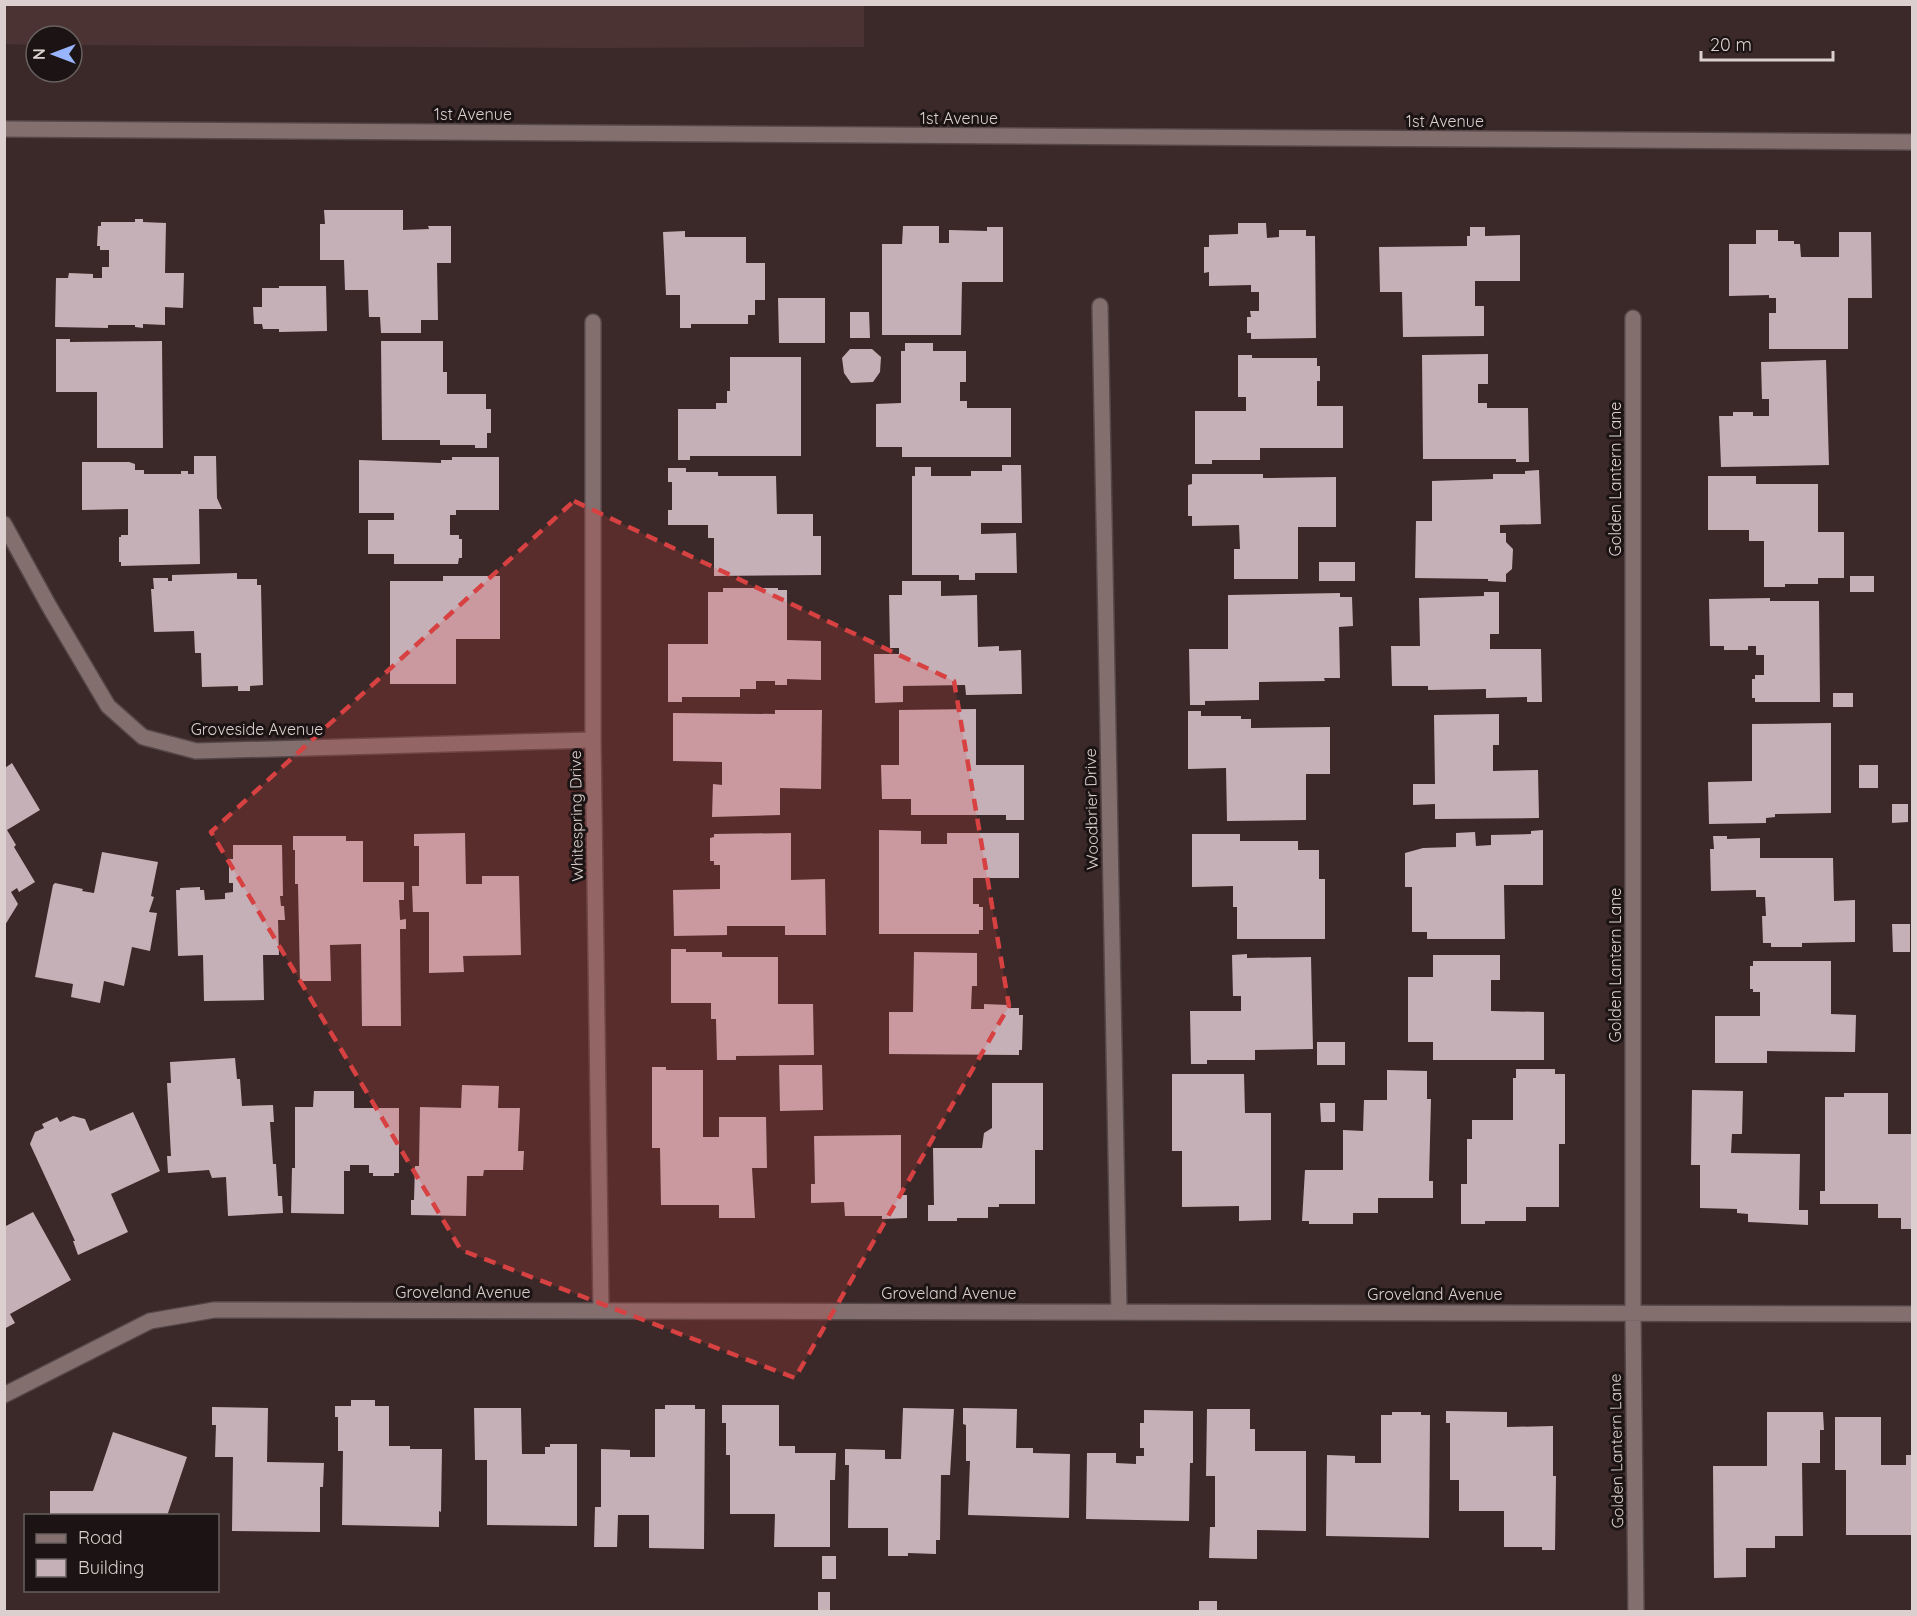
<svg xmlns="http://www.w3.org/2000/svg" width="1917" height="1616" viewBox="0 0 1917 1616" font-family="Quicksand,sans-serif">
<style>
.built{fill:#4b3333}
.building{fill:#c6b0b7}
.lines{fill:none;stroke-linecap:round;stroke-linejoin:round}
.minor-casing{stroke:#554647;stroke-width:18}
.secondary-casing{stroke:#554647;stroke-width:18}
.minor{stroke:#846f6f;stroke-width:15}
.secondary{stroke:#846f6f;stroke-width:15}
.marked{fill:#d74141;fill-opacity:0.2;stroke:#d74141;stroke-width:4.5;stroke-dasharray:12 8;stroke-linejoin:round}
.labels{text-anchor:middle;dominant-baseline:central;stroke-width:6;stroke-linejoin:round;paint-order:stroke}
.street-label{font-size:16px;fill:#dbcfcf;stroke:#1c1414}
</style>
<rect width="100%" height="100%" fill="#3b2929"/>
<path class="built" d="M5 4 864 5V47L590 48 72 45V36H36V45L5 44Z"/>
<path class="building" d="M324 210H403V230L429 229 428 226H451V263H437L438 320H421V333H381L380 317H369L368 290H345L344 260H320V224H325Z
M135 219H143V222L166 223 165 273H184L183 308 165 307V325L143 324V328L135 327V325H108V328L55 327 56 278H68L69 273 93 274V278H102V267H109V250H100V246H97L98 226H101V222H135Z
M1238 223H1266L1267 238 1279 237V230H1306V236H1315L1316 338 1251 339V333H1247V317H1251L1250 311H1259V292H1251V285L1209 286V272L1204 273V247H1209V235L1238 234Z
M903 226H939V243H949V230L987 231V227H1003V282H962L961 335H882V244H902Z
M1470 227H1485V236L1520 235V281H1475V306H1484V336L1403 337 1402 292H1380L1379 247 1467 246V236H1470Z
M1756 230H1778V241H1794V244H1800L1801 257H1839V232H1871L1872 298H1848V349H1769V313H1776V298H1769V295L1729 296V244H1756Z
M685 231V237H746V263H765V300H755V315H748V324H691V328H680V295H666L663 232Z
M279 286H326L327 331 279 332V329H263L262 324H254L253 307H262V288H279Z
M778 298H825V343H779Z
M850 312H869L870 338H850Z
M56 339H70V342L162 341 163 448H97V392H56Z
M381 341H443V372H447V394H486V409H491V433H487V448H475V445H440V440H382Z
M905 343H933V351H966V382H960V401H967V408H1011V457H902V447H876V404L901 403V351H905Z
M850 349H872L881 357 880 372 873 382 851 383 844 373 842 358Z
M1488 354V384H1478V403H1487V408H1528L1529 462H1516V459H1423L1422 355Z
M1238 355H1252V358H1317V366H1320V381H1317V406H1343V448H1260V460H1212V464H1195V411H1246V397H1238Z
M730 357H801V456H690V460H678V409H716V403H727V391H730Z
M1826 360 1829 465 1721 467 1719 416H1733V412H1753V416H1769V399H1762L1761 362Z
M194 456H216L217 498 222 509H199L200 564 121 566V562H119V537H121V535H128V509L82 510V462H129L135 464V470H144V474H181V471H188V474H194Z
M452 457H499V510H456V515H450V535H459V539H462V558H459L458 564H394V554H368V520H394V513H359V460L441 463V460H452Z
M1002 465H1021L1022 523H981V534L1016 533 1017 573H975V580H959V575H912V476H915V467H931V476H971V471H1002Z
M668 468H686V472H718V476H776L777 514H813V536H821V575L714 576V538H708V525H668V510H672V482H668Z
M1539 470 1541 524 1500 525V533H1506V542L1513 549 1512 569 1506 574V582L1488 581V579L1415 578 1416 521H1432V481L1493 479V474H1525V471Z
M1192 474H1263V478L1336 477V527H1298V579H1234V549H1240L1239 525 1192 526V516H1188V485L1192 484Z
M1708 476H1756V484H1818V532H1844V578H1818V584H1785V587H1764V541H1749V530H1708Z
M1319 562H1355V581H1319Z
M237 573V579H257V585H261L263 685 250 686V691H238V686L202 687 201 653H195L194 631 154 632 151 589H154L153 578H168V581H172V575Z
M443 576H500V639H456V684H390V581H443Z
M1850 576H1874V592H1850Z
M902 581H941V596L977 595 978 647 999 646V651L1021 650 1022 694 966 695 965 685 903 686V702L875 703 874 654H899V648H890L889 595H902Z
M723 588H778V590H787V640L821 641V680L787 679V685H775V681H756V689H740V697H682V702H668V644H708V592H723Z
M1484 592H1499V634H1490V649H1541L1542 702H1527V697L1486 698V689L1428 690V686H1392L1391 646H1420L1419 598 1484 596Z
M1340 593V597H1352L1353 626 1339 627 1340 678H1324L1325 681 1259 682V700L1205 701V705H1190L1189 649H1228V595Z
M1770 598V601H1819L1820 702H1755V698H1752V679H1755V675H1764V655H1756V646H1748V650H1724V646H1710L1709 599Z
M1833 693H1853V707H1833Z
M976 709V765H1024V820H1006V815H911V799H882L881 765H899V710Z
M775 710H822L821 789 780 788V815L712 817 713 784 722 785V762L673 761V713L775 714Z
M1188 711H1201V716H1241V719H1251V728L1330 727V774H1306V820L1227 821 1226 768 1188 769Z
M1499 714V745H1493V771L1538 770 1539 818 1435 819V804L1413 805V784H1435L1434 715Z
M1831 723V813L1775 814V817L1766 818V823L1709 824 1708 782 1752 781V724Z
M12 763 40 810 7 830 16 845 14 847 35 882 19 892 17 888 11 892 18 904 5 925V768Z
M1859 765H1878V788H1859Z
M1892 804H1908V822L1892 823Z
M879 830 921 831V844H947V833H1019V878H973V904H979V907H983V930H979V934H879Z
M1543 830V885H1504L1505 939H1427V932H1412V887H1405V853L1423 848 1456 847V833L1475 832 1476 846 1491 845V835L1531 834V831Z
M465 833 466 884H482V876H519L521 955 463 956 464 972 429 973V912H413L412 886H419V846H414V834Z
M791 833V880L825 879 826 935H785V926H727V935L674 936 673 890 720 889V865H714V861H710V838L714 837V834Z
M1192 834H1240V841H1298V850H1319V879H1325V939H1237V907H1233V886L1192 887Z
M293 836H346V841H363V882H404V900H399L400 920 406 919V929H400L401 1026H362L361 944 330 945 331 981H300L298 884H295V850H293Z
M1713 836H1727V839L1760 838V858H1833L1834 901 1855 900V942L1802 943V947H1771V943H1763L1762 916H1766L1765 897H1756V890L1711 891 1710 849H1714Z
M233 845H282L283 896H280L281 906H284L285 920H278L279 955H263L264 1000 204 1001 203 955 178 956 176 890H180V888L200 887V890H204L205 900 225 899V893L233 892V883H229V859H233Z
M102 852 158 862 151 896 154 897 149 912 157 913 150 951 132 947 124 986 104 981 100 1003 71 997 73 984 35 977 53 885 55 883 83 889 82 891 94 893Z
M1892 924H1910V952H1893Z
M671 949H686V952H722V957H778V1004H813L814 1055 736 1056V1060H717L716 1019H711V1003H671Z
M914 952 977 953V986H972L971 1009H984V1004L1008 1005V1008H1019V1015H1023L1022 1050H1019V1055L889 1054V1012H913Z
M1247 954V958L1311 957 1313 1049 1255 1050V1060H1207V1064H1191L1190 1011H1241V996H1233L1232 955Z
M1433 955H1500V980H1491V1011L1544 1012V1060H1433V1042H1408V977H1433Z
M1753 961H1831V1014L1856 1015 1855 1052 1767 1051V1063H1715V1016H1760V992H1753V989H1750V966H1753Z
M1317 1042H1345V1065H1317Z
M235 1058 237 1079H240L242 1106 273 1105 274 1122H270L273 1164H276L278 1196H282L283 1213 228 1216 226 1177 212 1178 209 1170 168 1173 167 1156H171L167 1083H171L170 1062Z
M779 1065H822L823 1110 780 1111Z
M652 1067H666V1070H703V1137H719V1117H766L767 1168H752L755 1218H719V1205H661L660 1148H652Z
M1516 1069H1555V1074H1565V1144H1559V1207H1526V1221H1485V1224H1461V1184H1467V1139H1472V1120H1513V1078H1516Z
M1387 1070 1427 1071V1099H1431L1429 1181H1433V1198H1378V1213H1353V1224H1309V1221H1302L1305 1170H1343V1130L1363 1131 1364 1100H1387Z
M1172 1074H1244L1245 1113H1271V1220L1239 1221V1206L1182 1207V1151H1172Z
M992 1083H1043V1150H1035V1204H999V1207H988V1218H957V1221H928V1205H934L933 1148H982L984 1133 992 1128Z
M462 1085 499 1086 498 1108H520L518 1151H524L523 1170H484L483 1176H467L466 1216 411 1215V1200H414L415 1166H419L420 1107 461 1108Z
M1692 1090 1743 1091 1742 1134H1732L1731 1153 1800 1154 1799 1210H1808V1225L1748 1222V1214L1737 1213V1209L1700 1208V1165H1691Z
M314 1091H354V1108H399V1173H394V1176H373V1173H369V1165H350V1171H344V1214L291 1213 292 1168H295V1107H313Z
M1844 1093H1888V1134H1912V1229H1901V1218H1878V1204H1820V1191H1825V1097H1844Z
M1320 1103H1335V1122H1321Z
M133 1112 160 1171 111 1194 128 1232 78 1255 73 1241H75L30 1144 35 1132 44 1128 42 1124 57 1117 60 1122 73 1116 85 1119 90 1131Z
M901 1135V1195H907V1218L882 1219V1216H845L844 1202 811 1203V1184H815L814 1136Z
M33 1212 71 1280 10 1314 15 1323 4 1329V1227Z
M351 1400H375V1406H389V1446H410V1449H442L441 1512 439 1511V1527L342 1525 343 1451H338V1417H335V1406H351Z
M665 1405H695V1409H705L704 1549 649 1548V1515H618L617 1547H594L595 1507H601V1449L630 1450V1457H655V1409H665Z
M722 1405H779V1446H795V1453H836L835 1480H830V1547H774L775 1514H730V1455H726V1423H722Z
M212 1407 268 1408 267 1462 324 1463 323 1487H320V1532L232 1531 233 1457H215L216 1425H212Z
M474 1408H521L522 1454H545V1447H550V1444H577V1526L487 1525V1460H475Z
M903 1408 954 1409 950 1475H941L940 1540H936V1554L908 1553V1556H888V1528H848L849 1465H845V1449L885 1450V1459H901Z
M963 1408 1017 1409 1016 1448H1033V1453L1070 1454 1069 1518 968 1515 970 1461H966V1425L963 1424Z
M1207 1409H1250V1429H1255V1451H1306V1531L1257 1530V1559L1209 1558 1210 1527H1215V1476H1206Z
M1144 1410 1193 1411V1463H1190L1189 1521 1086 1519 1087 1453H1116V1463L1136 1464V1456H1144V1448H1140V1423H1144Z
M1446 1411 1507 1412V1427L1553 1426V1476H1556L1555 1550H1542V1547H1504V1511H1459V1480H1450V1423H1446Z
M1392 1412H1421V1415H1430L1429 1538 1326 1536 1327 1455 1355 1456V1463H1381V1415H1392Z
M1767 1412H1823L1824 1430H1820V1463H1802L1803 1536H1775V1548H1746V1577L1714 1578 1713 1466H1767Z
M1835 1417H1881V1465H1906V1455H1912V1535H1846V1470H1835Z
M113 1432 187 1457 167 1516H50V1491H93Z
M822 1556H836V1579H822Z
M818 1592H830V1610H818Z
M1199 1601H1217V1612H1199Z"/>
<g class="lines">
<g class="minor-casing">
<path id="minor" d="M1100 306 1119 1312
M1633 318V1312L1636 1612
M593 322V740L601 1310
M4 524 49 606 108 706 143 737 196 751 593 740
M4 1395 150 1321 214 1310 1912 1314"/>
</g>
<g class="secondary-casing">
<path id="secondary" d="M4 129 1912 142"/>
</g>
<use href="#minor" class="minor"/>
<use href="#secondary" class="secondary"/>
</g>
<path class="marked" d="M574 501 954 681 1009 1006 795 1378 461 1250 211 832Z"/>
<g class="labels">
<g class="street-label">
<text x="473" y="114">1st Avenue</text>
<text x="959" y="118">1st Avenue</text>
<text x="1445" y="121">1st Avenue</text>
<text transform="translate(1615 479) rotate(-90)">Golden Lantern Lane</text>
<text x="257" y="729">Groveside Avenue</text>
<text transform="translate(1091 809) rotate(-91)">Woodbrier Drive</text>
<text transform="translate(576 816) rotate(-91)">Whitespring Drive</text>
<text transform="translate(1615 965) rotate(-90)">Golden Lantern Lane</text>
<text x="463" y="1292">Groveland Avenue</text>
<text x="949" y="1293">Groveland Avenue</text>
<text x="1435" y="1294">Groveland Avenue</text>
<text transform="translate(1616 1451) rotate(-91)">Golden Lantern Lane</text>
</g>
</g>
<rect width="1917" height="1616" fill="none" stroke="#dbcfcf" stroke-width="12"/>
<rect x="24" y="1514" width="195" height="78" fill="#1c1414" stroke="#685f5f" stroke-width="1.5"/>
<rect x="36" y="1534" width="30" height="9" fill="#846f6f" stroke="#685f5f" stroke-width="1.5"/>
<text x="78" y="1544" font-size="18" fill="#dbcfcf">Road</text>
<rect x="36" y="1559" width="30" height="18" fill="#c6b0b7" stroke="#685f5f" stroke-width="1.5"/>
<text x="78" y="1574" font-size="18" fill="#dbcfcf">Building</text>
<g transform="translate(54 54) rotate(270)"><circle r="28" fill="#1c1414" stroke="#685f5f" stroke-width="1.5"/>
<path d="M0-4.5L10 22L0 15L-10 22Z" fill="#98b5fd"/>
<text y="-9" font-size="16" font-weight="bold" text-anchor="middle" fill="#dbcfcf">N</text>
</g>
<path d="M1701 51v9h132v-9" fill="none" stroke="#dbcfcf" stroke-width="3"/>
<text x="1710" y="51" font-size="18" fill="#dbcfcf" stroke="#1c1414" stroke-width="4.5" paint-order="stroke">20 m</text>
</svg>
